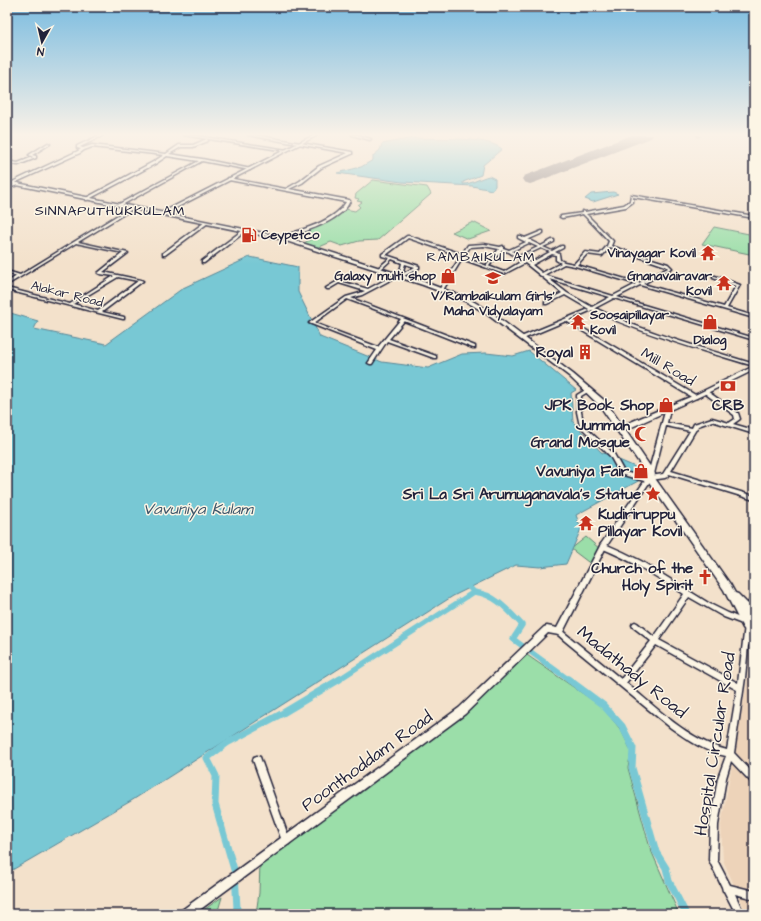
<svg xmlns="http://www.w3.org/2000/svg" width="761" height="921" viewBox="0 0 761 921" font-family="'Architects Daughter',sans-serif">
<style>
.built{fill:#edd3b9}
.green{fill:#9bdea9;stroke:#5e8072}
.water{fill:#78c8d4;stroke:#568697}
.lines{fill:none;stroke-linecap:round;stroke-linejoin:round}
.canal-far1{stroke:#78c8d4;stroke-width:5.5}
.canal{stroke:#78c8d4;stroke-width:7}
.taxiway{fill:#8a8283;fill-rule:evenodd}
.runway{fill:#8a8283;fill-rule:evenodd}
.minor-casing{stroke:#22223b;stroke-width:3}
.tertiary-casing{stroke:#22223b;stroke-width:3}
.secondary-casing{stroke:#22223b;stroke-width:3}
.trunk-casing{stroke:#22223b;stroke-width:3}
.minor{fill:#fcf5e5;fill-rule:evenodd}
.tertiary{fill:#fcf5e5;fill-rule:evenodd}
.secondary{fill:#fcf5e5;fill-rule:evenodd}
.trunk{fill:#fcf5e5;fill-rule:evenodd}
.labels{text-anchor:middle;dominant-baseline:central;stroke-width:3;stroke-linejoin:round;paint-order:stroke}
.far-poi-label{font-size:13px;font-weight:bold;fill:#22223b;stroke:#fcf5e5;text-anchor:end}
.far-street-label{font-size:13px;fill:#22223b;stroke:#fcf5e5}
.far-quarter-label{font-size:14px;letter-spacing:1px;fill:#22223b;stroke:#fcf5e5}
.poi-label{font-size:15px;font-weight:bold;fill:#22223b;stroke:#fcf5e5;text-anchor:end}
.street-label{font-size:15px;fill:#22223b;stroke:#fcf5e5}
.water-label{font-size:16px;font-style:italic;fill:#3c5469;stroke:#fcf5e5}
.near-street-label{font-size:18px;fill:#22223b;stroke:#fcf5e5}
</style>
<rect width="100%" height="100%" fill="#f3e1cb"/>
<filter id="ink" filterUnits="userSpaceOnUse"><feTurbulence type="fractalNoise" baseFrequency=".025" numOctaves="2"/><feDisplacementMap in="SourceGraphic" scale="8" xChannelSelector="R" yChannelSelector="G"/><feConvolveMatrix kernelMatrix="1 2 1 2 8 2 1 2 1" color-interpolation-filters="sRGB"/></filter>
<g filter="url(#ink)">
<path class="built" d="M754 645V914H747L723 860 721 825Z"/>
<path class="green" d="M373 180 427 187 431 194 378 240 359 241 342 246 331 242 317 248 302 244 315 237 304 233 325 223 345 209 355 211 360 207 358 205 362 202 357 201 359 199 355 198 356 194Z
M473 222 491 231 468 239 452 232Z
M714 227 754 235V255L702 244Z
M586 537 600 549 592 565 571 549Z
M527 655 602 707 621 730 631 751 628 768 650 848 679 914H256L259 893 260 863 359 794 463 715Z
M222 897 217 914H198Z"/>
<path class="water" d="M413 138C435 139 487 136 502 149L483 165 481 175 463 182V184C472 184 480 178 489 176L495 179V186L492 190 472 186 402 182 337 173 361 167 373 160V156L380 150 382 144Z
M613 192 618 194 593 202 585 199 591 194Z
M250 257 298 267V292L320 337 382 362 428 368 462 354 486 353 513 356 529 351 576 390 571 393 573 422 601 452 651 474 576 515 581 529 566 564 540 567 516 565 453 596 131 801 7 873V312L38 321 34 329 106 344 183 288Z"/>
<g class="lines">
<path class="canal-far1" d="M474 592C495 594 508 610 522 625L513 639 569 680
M338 680 474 592 465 583"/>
<path class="canal" d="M568 679 603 705 622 726 633 748 632 768 656 852 666 868 669 881 686 914
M234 914 237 908 235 873 215 804 216 776 207 758 227 743 283 713 340 679"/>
<path class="taxiway" d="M695 135H700L701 136 698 138Z"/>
<path class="runway" d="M632 135H653L651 138 536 182 530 184 524 182 522 179 524 176Z"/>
<g class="minor-casing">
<path id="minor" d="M100 135H104L80 147 83 148 92 145 166 154 179 145H193L207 139 208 141 193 147H181L169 154 202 159 251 169 250 170 202 161 120 206 118 205 119 204 199 161 167 156 155 164 87 200H86V198L153 162 164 155 92 147 84 150 80 153 12 184 10 183 78 151 81 149 77 148V146Z
M183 135H192L287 150 286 151Z
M248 135H255L352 152V154L321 168 302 183 289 189 349 200 350 201C348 204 347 207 345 209 330 225 302 232 282 239H280V237C301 230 334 222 346 202L229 180 228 179V178L286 189 300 181 319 166 348 153Z
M352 135H358L371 139 370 140Z
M48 143 50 144 32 155 36 156V158L18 165 7 163V161L18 163 33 157 29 155Z
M7 155 11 157 7 159Z
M631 195 754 216V218L633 197V202L626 207 586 214 613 241 611 246 668 264 672 268 643 284 724 307 736 286 713 278V276H715L740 285 727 308 754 316V318L640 285 617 297 754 338V340L614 298 595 308C646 333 700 347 754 364V366C739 362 725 357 710 353 670 341 630 328 592 310L569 320 697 396V398H693L566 321 523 339H521V337L589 309 565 295 547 304H545V302L562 293 525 263 504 274 462 259 443 290 441 291 439 290 461 256 408 238 386 255 419 266V268L402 277H399L398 276 362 295 351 298 475 346V348H473L404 321 389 339 436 356V358H434L387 341 381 350 372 364H370L368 363 377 350 309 323 346 297 360 293 365 291 339 283 329 289H327L326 288 338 281H340L368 289 396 274 399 275 402 263 392 259 380 270 377 269 390 258 382 256V254L407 236H409L462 254 468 245 484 244 500 247 503 246V248L509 250 526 242 518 238V236H520L525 238 542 231H543V233L527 240H531V241L541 246 552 240H554V242L543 247 552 251 561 246H563V248L555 252 559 254 560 260 564 262 574 264 585 252 600 254 607 246 609 241 583 214 562 218 560 217 561 216 582 213V211H583L585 212 624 205 630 201ZM529 243 538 247 519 256 512 251ZM484 246 499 249 487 264V266L463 257 470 247ZM610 247 666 266 668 268 639 283 577 265 587 254 602 256ZM541 248 550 252 530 263 522 257ZM502 250 509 252 522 261 504 272 488 266H489ZM552 254 556 255V260L561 263 542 273 532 265ZM405 264 415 267 402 274ZM564 264 575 266 636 284 613 296 544 275ZM549 279 610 297 592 307 567 293ZM347 299 401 319 378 347 314 323Z
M131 207 134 208 78 242 128 253 103 272 141 280 143 281 102 312 124 317V319H123L7 290V288L70 304 114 276 100 274 98 273 123 253 76 243 7 285V282L17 276 7 273V271L20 275ZM118 277 138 281 98 311 73 304Z
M205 222 208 223 165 255H163V253Z
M243 230 246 231 204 263H202V261Z
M587 389H589L591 390 581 396V412L584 426 614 454 624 472 644 477 663 474 690 431 666 426 654 474 653 475H649L648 474 666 408H670V409L667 423 692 428 694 424 712 418 729 423 735 419 734 415 703 392 705 391H707L738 413 740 419 733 424 754 430V434L712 421 698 426 671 471 754 496V500L669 474 667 477 665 478 644 481 620 474 610 456 580 426 577 412V395Z
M601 544H605L623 552 641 561 710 604 728 613 747 621 748 623 747 624 749 625 750 627 749 635 752 632 754 631V639L748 646 745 678 734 753 754 774V783L751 782 731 761 726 778 718 825 717 860 730 885 754 891V899L735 894 744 914H736L724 891H723L722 887 709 860 710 825 718 778 726 756C705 752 688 740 671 728L565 641 557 634 556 632 557 630 559 629 561 630 621 679 651 641 633 627 632 625 633 623 635 622 637 623 654 637 684 594C657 577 631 560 601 548L600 546ZM689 597 724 617 745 625 738 683 659 640ZM656 645 737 690 727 750C689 741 656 707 626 683Z
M257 756 260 757 261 760 290 841 289 844 286 845 283 844 282 841 253 760 254 757Z"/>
</g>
<g class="tertiary-casing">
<path id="tertiary" d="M314 135H318L162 215 159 214Z
M18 183H19V185L7 188V186Z
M650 475 653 477 606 547 562 634 559 635 548 633 465 714 194 914H181L182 910 459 708 544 627 547 626 557 628 601 544 648 476Z"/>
</g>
<g class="secondary-casing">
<path id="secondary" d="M754 366V370L701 396 623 431H619L618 429 619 427 697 394Z"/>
</g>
<g class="trunk-casing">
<path id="trunk" d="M7 181 283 237 427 283 469 299 488 310 573 374 606 402 654 472 655 474 654 477 730 584 735 593 738 594 748 604 751 598 754 597V622L750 621 754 626V637L750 636 743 628 724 590 647 479 646 477 647 474 600 406 569 376 484 312 465 301 423 285 280 239 7 183Z"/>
</g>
<use href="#minor" class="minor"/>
<use href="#tertiary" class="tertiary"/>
<use href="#secondary" class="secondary"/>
<use href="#trunk" class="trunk"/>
</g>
</g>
<linearGradient id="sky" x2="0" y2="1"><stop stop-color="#7bbce0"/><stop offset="0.51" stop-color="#faf2e8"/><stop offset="1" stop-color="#faf2e8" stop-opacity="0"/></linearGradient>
<rect width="761" height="264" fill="url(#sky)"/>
<defs>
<g id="fuel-bare" transform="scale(1.2)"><path d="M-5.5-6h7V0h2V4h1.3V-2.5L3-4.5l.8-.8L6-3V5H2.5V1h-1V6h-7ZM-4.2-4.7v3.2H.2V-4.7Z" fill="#c8321e" stroke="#fcf5e5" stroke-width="2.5" paint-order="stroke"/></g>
<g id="temple-bare" transform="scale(1.2)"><path d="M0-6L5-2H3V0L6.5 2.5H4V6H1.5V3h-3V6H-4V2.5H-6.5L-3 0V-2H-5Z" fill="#c8321e" stroke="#fcf5e5" stroke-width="2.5" paint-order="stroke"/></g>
<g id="shop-bare" transform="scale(1.2)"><path d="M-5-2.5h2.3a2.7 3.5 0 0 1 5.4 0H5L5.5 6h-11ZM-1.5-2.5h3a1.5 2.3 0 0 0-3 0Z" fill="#c8321e" stroke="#fcf5e5" stroke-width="2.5" paint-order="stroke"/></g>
<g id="school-bare" transform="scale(1.2)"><path d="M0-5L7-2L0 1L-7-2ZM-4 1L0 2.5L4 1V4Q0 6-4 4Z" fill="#c8321e" stroke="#fcf5e5" stroke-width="2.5" paint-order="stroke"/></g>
<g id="building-bare" transform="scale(1.2)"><path d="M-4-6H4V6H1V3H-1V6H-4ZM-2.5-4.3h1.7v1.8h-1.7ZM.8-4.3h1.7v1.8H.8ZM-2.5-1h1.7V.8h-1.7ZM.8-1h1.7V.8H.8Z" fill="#c8321e" stroke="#fcf5e5" stroke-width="2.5" paint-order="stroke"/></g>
<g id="bank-bare" transform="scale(1.2)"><path d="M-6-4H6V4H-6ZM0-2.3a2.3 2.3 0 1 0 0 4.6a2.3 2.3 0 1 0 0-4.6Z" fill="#c8321e" stroke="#fcf5e5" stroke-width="2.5" paint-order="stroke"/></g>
<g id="mosque-bare" transform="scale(1.2)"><path d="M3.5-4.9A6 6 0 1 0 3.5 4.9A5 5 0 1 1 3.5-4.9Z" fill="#c8321e" stroke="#fcf5e5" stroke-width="2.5" paint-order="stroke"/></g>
<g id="sight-bare" transform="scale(1.2)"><path d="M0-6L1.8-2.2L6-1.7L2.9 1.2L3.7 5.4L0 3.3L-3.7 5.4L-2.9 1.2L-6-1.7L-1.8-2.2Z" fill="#c8321e" stroke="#fcf5e5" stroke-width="2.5" paint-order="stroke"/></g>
<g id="church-bare" transform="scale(1.2)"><path d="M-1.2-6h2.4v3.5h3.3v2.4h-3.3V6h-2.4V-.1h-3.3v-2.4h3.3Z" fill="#c8321e" stroke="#fcf5e5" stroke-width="2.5" paint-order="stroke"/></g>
</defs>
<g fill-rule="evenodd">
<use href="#fuel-bare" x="249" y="235"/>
<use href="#temple-bare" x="708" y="253"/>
<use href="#shop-bare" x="448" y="276"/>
<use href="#school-bare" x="493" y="278"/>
<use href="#temple-bare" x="724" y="283"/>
<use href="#temple-bare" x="578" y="322"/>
<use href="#shop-bare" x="710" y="322"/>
<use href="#building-bare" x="585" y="352"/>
<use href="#bank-bare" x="728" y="386"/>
<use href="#shop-bare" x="666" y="405"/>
<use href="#mosque-bare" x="642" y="434"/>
<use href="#shop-bare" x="641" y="471"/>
<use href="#sight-bare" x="653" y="494"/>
<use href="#temple-bare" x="586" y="523"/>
<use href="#church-bare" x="705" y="577"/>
</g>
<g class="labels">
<g class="far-poi-label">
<text x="261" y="235" text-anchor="start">Ceypetco</text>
<text x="696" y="253">Vinayagar Kovil</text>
<text x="436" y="276">Galaxy multi shop</text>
<text x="712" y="276">Gnanavairavar<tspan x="712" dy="15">Kovil</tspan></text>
<text x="493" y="296" text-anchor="middle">V/Rambaikulam Girls'<tspan x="493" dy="15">Maha Vidyalayam</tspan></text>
<text x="590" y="315" text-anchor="start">Soosaipillayar<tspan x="590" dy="15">Kovil</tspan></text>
<text x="710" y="340" text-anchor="middle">Dialog</text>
</g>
<g class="far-street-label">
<text transform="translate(67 294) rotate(14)">Alakar Road</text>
</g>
<g class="far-quarter-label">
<text x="110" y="211">SINNAPUTHUKKULAM</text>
<text x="481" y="257">RAMBAIKULAM</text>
</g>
<g class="poi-label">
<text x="573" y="352">Royal</text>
<text x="654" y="405">JPK Book Shop</text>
<text x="728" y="405" text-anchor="middle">CRB</text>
<text x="630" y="425">Jummah<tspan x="630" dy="17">Grand Mosque</tspan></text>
<text x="629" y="471">Vavuniya Fair</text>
<text x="641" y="494">Sri La Sri Arumuganavala's Statue</text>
<text x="598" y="514" text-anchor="start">Kudiriruppu<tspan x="598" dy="17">Pillayar Kovil</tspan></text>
<text x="693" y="568">Church of the<tspan x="693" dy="17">Holy Spirit</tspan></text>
</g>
<g class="street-label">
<text transform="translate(668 367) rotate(31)">Mill Road</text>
</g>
<g class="water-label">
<text x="198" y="509">Vavuniya Kulam</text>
</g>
<g class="near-street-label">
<text transform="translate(632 672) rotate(39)">Madathady Road</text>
<text transform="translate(715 744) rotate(-81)">Hospital Circular Road</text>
<text transform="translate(367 761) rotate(-36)">Poonthoddam Road</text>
</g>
</g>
<rect width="761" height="921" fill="none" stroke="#fcf5e5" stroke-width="24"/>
<rect x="12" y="12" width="737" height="897" fill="none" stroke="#22223b" stroke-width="1.5" filter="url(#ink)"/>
<g transform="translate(42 42) rotate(188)" stroke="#fcf5e5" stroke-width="3" paint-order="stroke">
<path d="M0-3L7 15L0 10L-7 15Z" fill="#22223b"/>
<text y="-6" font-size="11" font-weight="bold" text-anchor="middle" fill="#22223b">N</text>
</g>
</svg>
